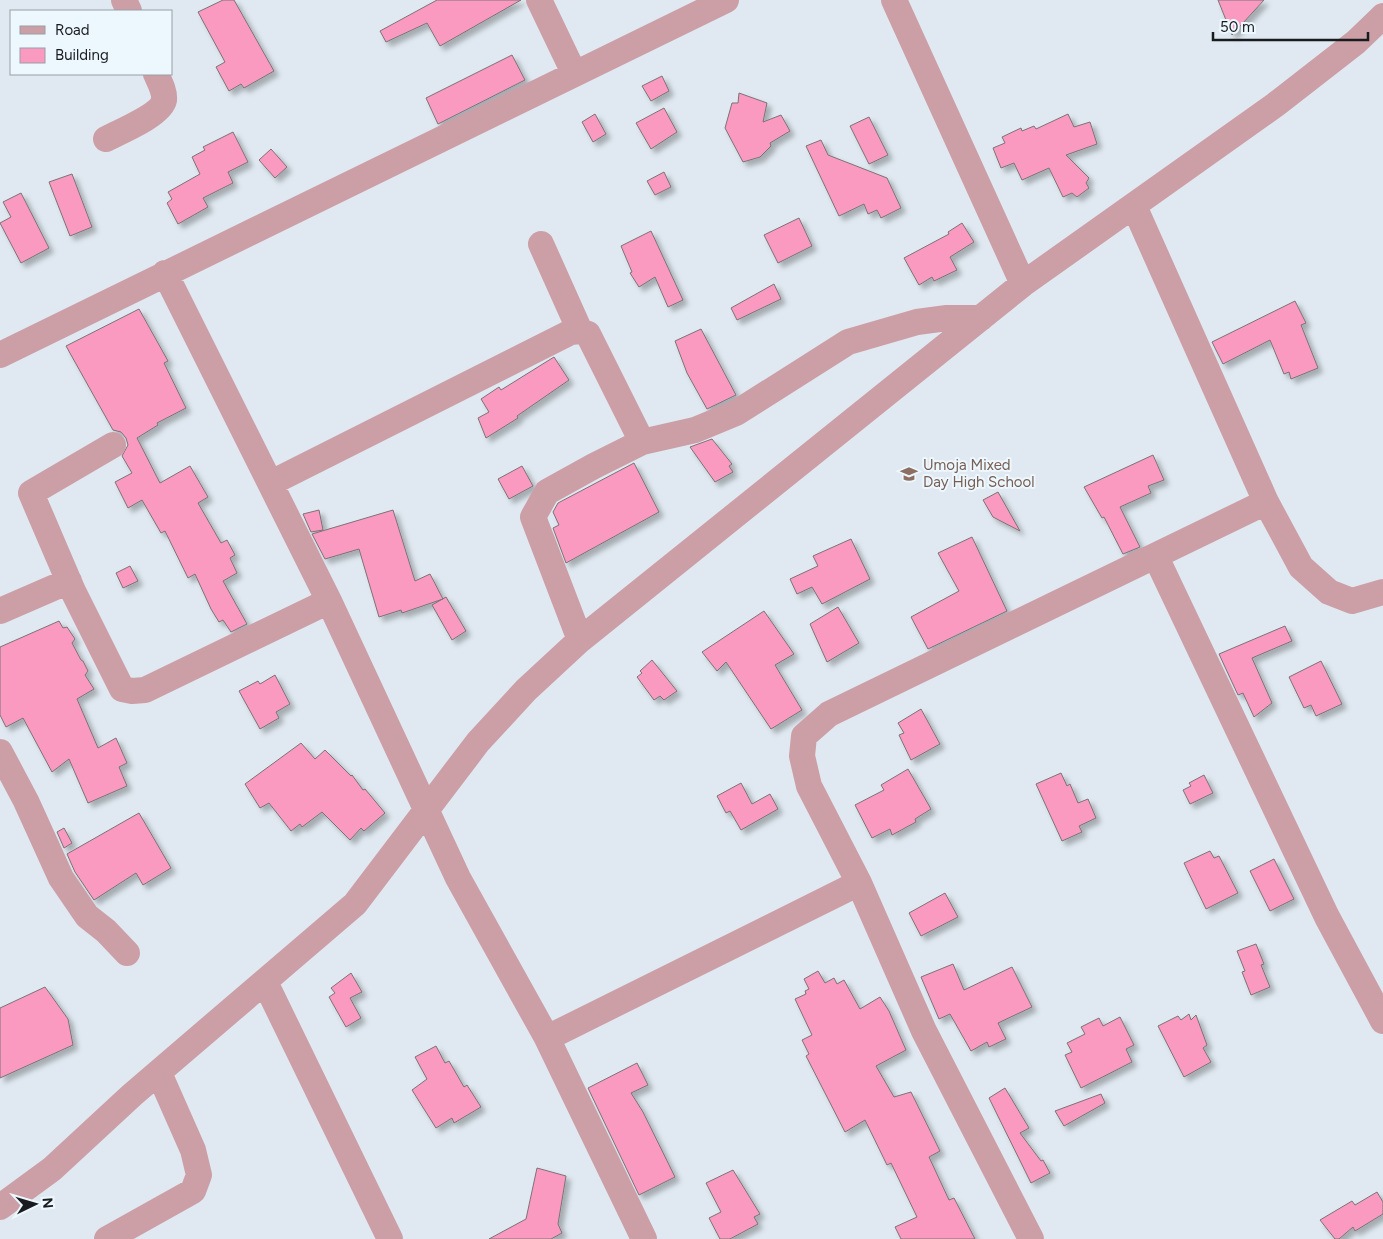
<svg xmlns="http://www.w3.org/2000/svg" width="1383" height="1239" viewBox="0 0 1383 1239" font-family="Figtree,sans-serif">
<style>
.building{fill:#fb9ac0;stroke:#7c7175;filter:url(#shadow)}
.lines{fill:none;stroke-linecap:round;stroke-linejoin:round}
.minor{stroke:#cc9fa7;stroke-width:26}
.labels{text-anchor:middle;dominant-baseline:central;stroke-width:4;stroke-linejoin:round;paint-order:stroke}
.education-label{font-size:15px;fill:#785e54;stroke:#edf7fe;text-anchor:start}
</style>
<defs>
<filter id="shadow"><feDropShadow dx="4.5" dy="4.5" stdDeviation="2.5" flood-color="#0004"/></filter>
</defs>
<rect width="100%" height="100%" fill="#e0e9f1"/>
<path class="building" d="M223 0H234L274 71 244 88 241 84 229 91 216 67 225 62 198 12Z
M437 0H521L440 46 427 23 386 42 380 31Z
M1218 0H1264L1232 35Z
M512 55 525 80 438 124 426 98Z
M662 76 669 91 651 101 642 86Z
M739 93 767 103 763 122 781 115 790 131 770 143 771 146 760 157 743 162 725 128 732 103H738Z
M664 108 677 132 651 149 636 123Z
M595 114 606 134 593 142 582 122Z
M1068 114 1074 127 1090 122 1097 144 1066 155 1089 178 1086 183 1089 188 1077 197 1072 193 1063 197 1049 168 1022 180 1014 163 1001 168 993 148 1005 143 1002 137 1021 128 1022 131 1034 126 1036 129Z
M869 117 888 155 869 164 850 126Z
M233 132 248 162 228 172 233 183 203 198 208 207 178 224 167 203 172 199 168 192 200 174 192 157 205 150 203 147Z
M821 140 828 155 887 178 901 208 881 218 877 210 868 214 864 204 839 216 806 146Z
M271 149 287 167 275 178 259 160Z
M664 172 671 187 655 195 647 181Z
M72 174 92 227 70 236 49 182Z
M21 193 49 248 21 263 0 223 11 217 3 202Z
M799 218 812 246 778 263 764 235Z
M962 223 974 242 950 257 957 270 934 281 932 277 919 285 904 258 949 234 948 232Z
M651 231 683 300 668 307 655 277 639 287 630 273 632 272 621 246Z
M774 284 781 299 737 320 731 308Z
M1295 301 1306 323 1301 325 1318 368 1291 379 1289 372 1284 374 1270 340 1223 364 1212 342Z
M139 309 168 361 164 363 186 408 157 423 158 425 137 438 160 483 190 466 208 497 198 503 221 543 227 540 235 555 230 558 237 573 223 581 247 624 231 632 223 620 219 622 211 609 195 574 188 578 165 531 161 533 142 500 128 508 115 482 132 473 122 456 128 445 126 438 121 432 113 430 66 346Z
M701 329 736 395 707 409 687 373 675 341Z
M554 357 569 380 517 416 518 418 486 438 478 418 489 412 481 399 499 387 501 390Z
M712 439 732 464 729 466 733 472 715 482 690 447Z
M1153 455 1164 480 1148 486 1151 493 1120 507 1140 547 1123 554 1104 517 1102 518 1084 487Z
M634 463 659 512 566 563 553 528 559 525 553 512 558 503Z
M522 466 533 486 509 499 498 479Z
M998 492 1020 531 993 517 983 500Z
M319 510 323 530 311 532 303 514Z
M393 510 415 581 430 574 443 599 402 613 401 610 379 617 359 549 325 559 312 534Z
M972 537 1007 611 928 649 911 617 959 591 938 553Z
M851 539 870 579 822 604 812 587 797 594 790 579 818 566 813 556Z
M130 566 138 581 123 588 116 573Z
M446 597 466 631 452 640 432 605Z
M838 607 859 643 827 662 810 624Z
M764 611 794 654 775 665 802 710 771 729 726 662 717 671 702 652Z
M59 621 63 628 67 627 75 639 72 643 81 660 83 661 88 671 85 675 94 689 77 699 98 748 116 738 127 763 119 767 127 786 88 803 69 759 52 772 23 718 6 727 0 715V647Z
M1285 626 1292 641 1252 658 1272 703 1254 717 1243 693 1238 695 1219 654Z
M652 660 677 691 664 700 660 696 654 700 637 677 642 673 640 671Z
M1321 661 1342 704 1316 716 1311 705 1304 708 1289 677Z
M275 675 290 704 276 712 279 718 260 729 239 691 258 681 260 684Z
M921 709 940 744 911 760 899 735 904 733 898 723Z
M301 743 315 759 325 750 351 776 352 775 363 790 365 789 385 813 364 831 361 828 350 840 322 812 302 827 300 824 291 831 269 803 260 808 245 784Z
M908 769 931 809 915 819 916 822 892 835 890 829 872 838 855 805 884 790 881 785Z
M1061 773 1067 786 1070 784 1078 803 1088 799 1096 818 1079 826 1082 832 1062 841 1036 784Z
M1204 775 1213 793 1190 804 1183 790 1191 786 1189 783Z
M741 783 752 804 770 794 778 809 741 830 730 811 726 813 717 796Z
M139 813 171 868 143 885 136 873 94 900 75 872 67 854Z
M64 828 72 843 64 848 57 832Z
M1210 851 1214 858 1219 856 1238 893 1206 909 1184 863Z
M1274 859 1294 899 1270 911 1250 871Z
M945 893 958 917 921 936 909 913Z
M1256 944 1264 964 1261 965 1270 987 1251 995 1242 972 1245 971 1237 951Z
M953 964 964 990 1012 967 1032 1007 998 1023 1006 1039 989 1047 987 1042 971 1051 950 1014 939 1019 921 977Z
M818 971 825 983 834 978 837 984 844 980 860 1009 880 997 889 1011 906 1050 876 1066 894 1097 911 1092 940 1151 929 1157 949 1200 954 1198 975 1239H901L895 1227 917 1217 891 1163 887 1165 865 1120 845 1132 806 1056 809 1054 802 1040 812 1035 795 999 806 994 805 991 809 989 804 979Z
M351 973 362 992 350 998 361 1018 346 1027 329 997 335 993 331 988Z
M45 987 68 1019 73 1045 0 1078V1008Z
M1189 1014 1191 1020 1196 1015 1207 1045 1203 1048 1211 1062 1184 1077 1158 1026 1178 1016 1181 1020Z
M1120 1017 1134 1045 1126 1049 1132 1062 1081 1088 1065 1055 1072 1052 1067 1043 1085 1034 1081 1027 1099 1018 1103 1026Z
M436 1046 445 1063 449 1061 464 1087 467 1085 481 1107 454 1123 452 1118 436 1128 412 1090 427 1079 415 1057Z
M637 1063 648 1085 631 1093 643 1112 675 1177 639 1195 588 1088Z
M1005 1088 1029 1128 1020 1133 1041 1161 1043 1160 1050 1173 1031 1183 989 1098Z
M1101 1094 1105 1103 1064 1126 1055 1111Z
M537 1168 566 1176 558 1224 562 1233 551 1239H489L526 1219Z
M733 1170 760 1214 754 1217 758 1224 730 1239H720L709 1218 721 1212 706 1183Z
M1377 1192 1383 1202V1214L1355 1231 1353 1227 1339 1239H1335L1320 1220 1352 1201 1355 1205Z"/>
<g class="lines">
<path class="minor" d="M124 0 129 11
M539 0 574 73
M894 0 1023 284
M106 139C119 132 161 115 164 100 165 91 159 81 156 74
M1134 206 1266 502 1301 567 1329 592 1352 601 1383 592
M541 244 580 331
M165 273 329 601 458 878 547 1038 644 1239
M0 355 726 0
M113 445 31 493 73 591 122 689 132 691 145 690 329 601
M271 483 571 332 580 331 588 334 642 442
M1156 557 1327 917 1383 1021
M0 611 69 581
M580 640 533 517 547 492 594 466 642 442 695 430 736 413 848 342 917 322 947 318H981
M0 752 26 801 61 878 87 916 106 931 127 953
M265 982 390 1239
M547 1038 859 883
M0 1207 52 1169 132 1095 355 904 478 742 526 690 580 640 1023 284 1275 105 1356 42 1383 16
M107 1239 193 1191 199 1175 193 1150 159 1073
M1031 1239 924 1031 859 883 809 786 802 756 804 736 829 714 1266 502"/>
</g>
<defs>
<g id="school-bare" transform="scale(1.35)"><path d="M0-5L7-2L0 1L-7-2ZM-4 1L0 2.5L4 1V4Q0 6-4 4Z" fill="#8d6e63" stroke="#edf7fe" stroke-width="2.5" paint-order="stroke"/></g>
</defs>
<g fill-rule="evenodd">
<use href="#school-bare" x="909" y="474"/>
</g>
<g class="labels">
<g class="education-label">
<text x="923" y="465">Umoja Mixed<tspan x="923" dy="17">Day High School</tspan></text>
</g>
</g>
<rect x="10" y="10" width="162" height="65" fill="#edf7fe" stroke="#989fa5"/>
<rect x="20" y="26" width="25" height="8" fill="#cc9fa7" stroke="#989fa5"/>
<text x="55" y="35" font-size="15" fill="#191c1f">Road</text>
<rect x="20" y="48" width="25" height="15" fill="#fb9ac0" stroke="#989fa5"/>
<text x="55" y="60" font-size="15" fill="#191c1f">Building</text>
<g transform="translate(35 1204) rotate(85)" stroke="#edf7fe" stroke-width="4" paint-order="stroke">
<path d="M0-4L9 19L0 12L-9 19Z" fill="#191c1f"/>
<text y="-8" font-size="14" font-weight="bold" text-anchor="middle" fill="#191c1f">N</text>
</g>
<path d="M1213 32v8h155v-8" fill="none" stroke="#191c1f" stroke-width="2.5"/>
<text x="1220" y="32" font-size="15" fill="#191c1f" stroke="#edf7fe" stroke-width="4" paint-order="stroke">50 m</text>
</svg>
